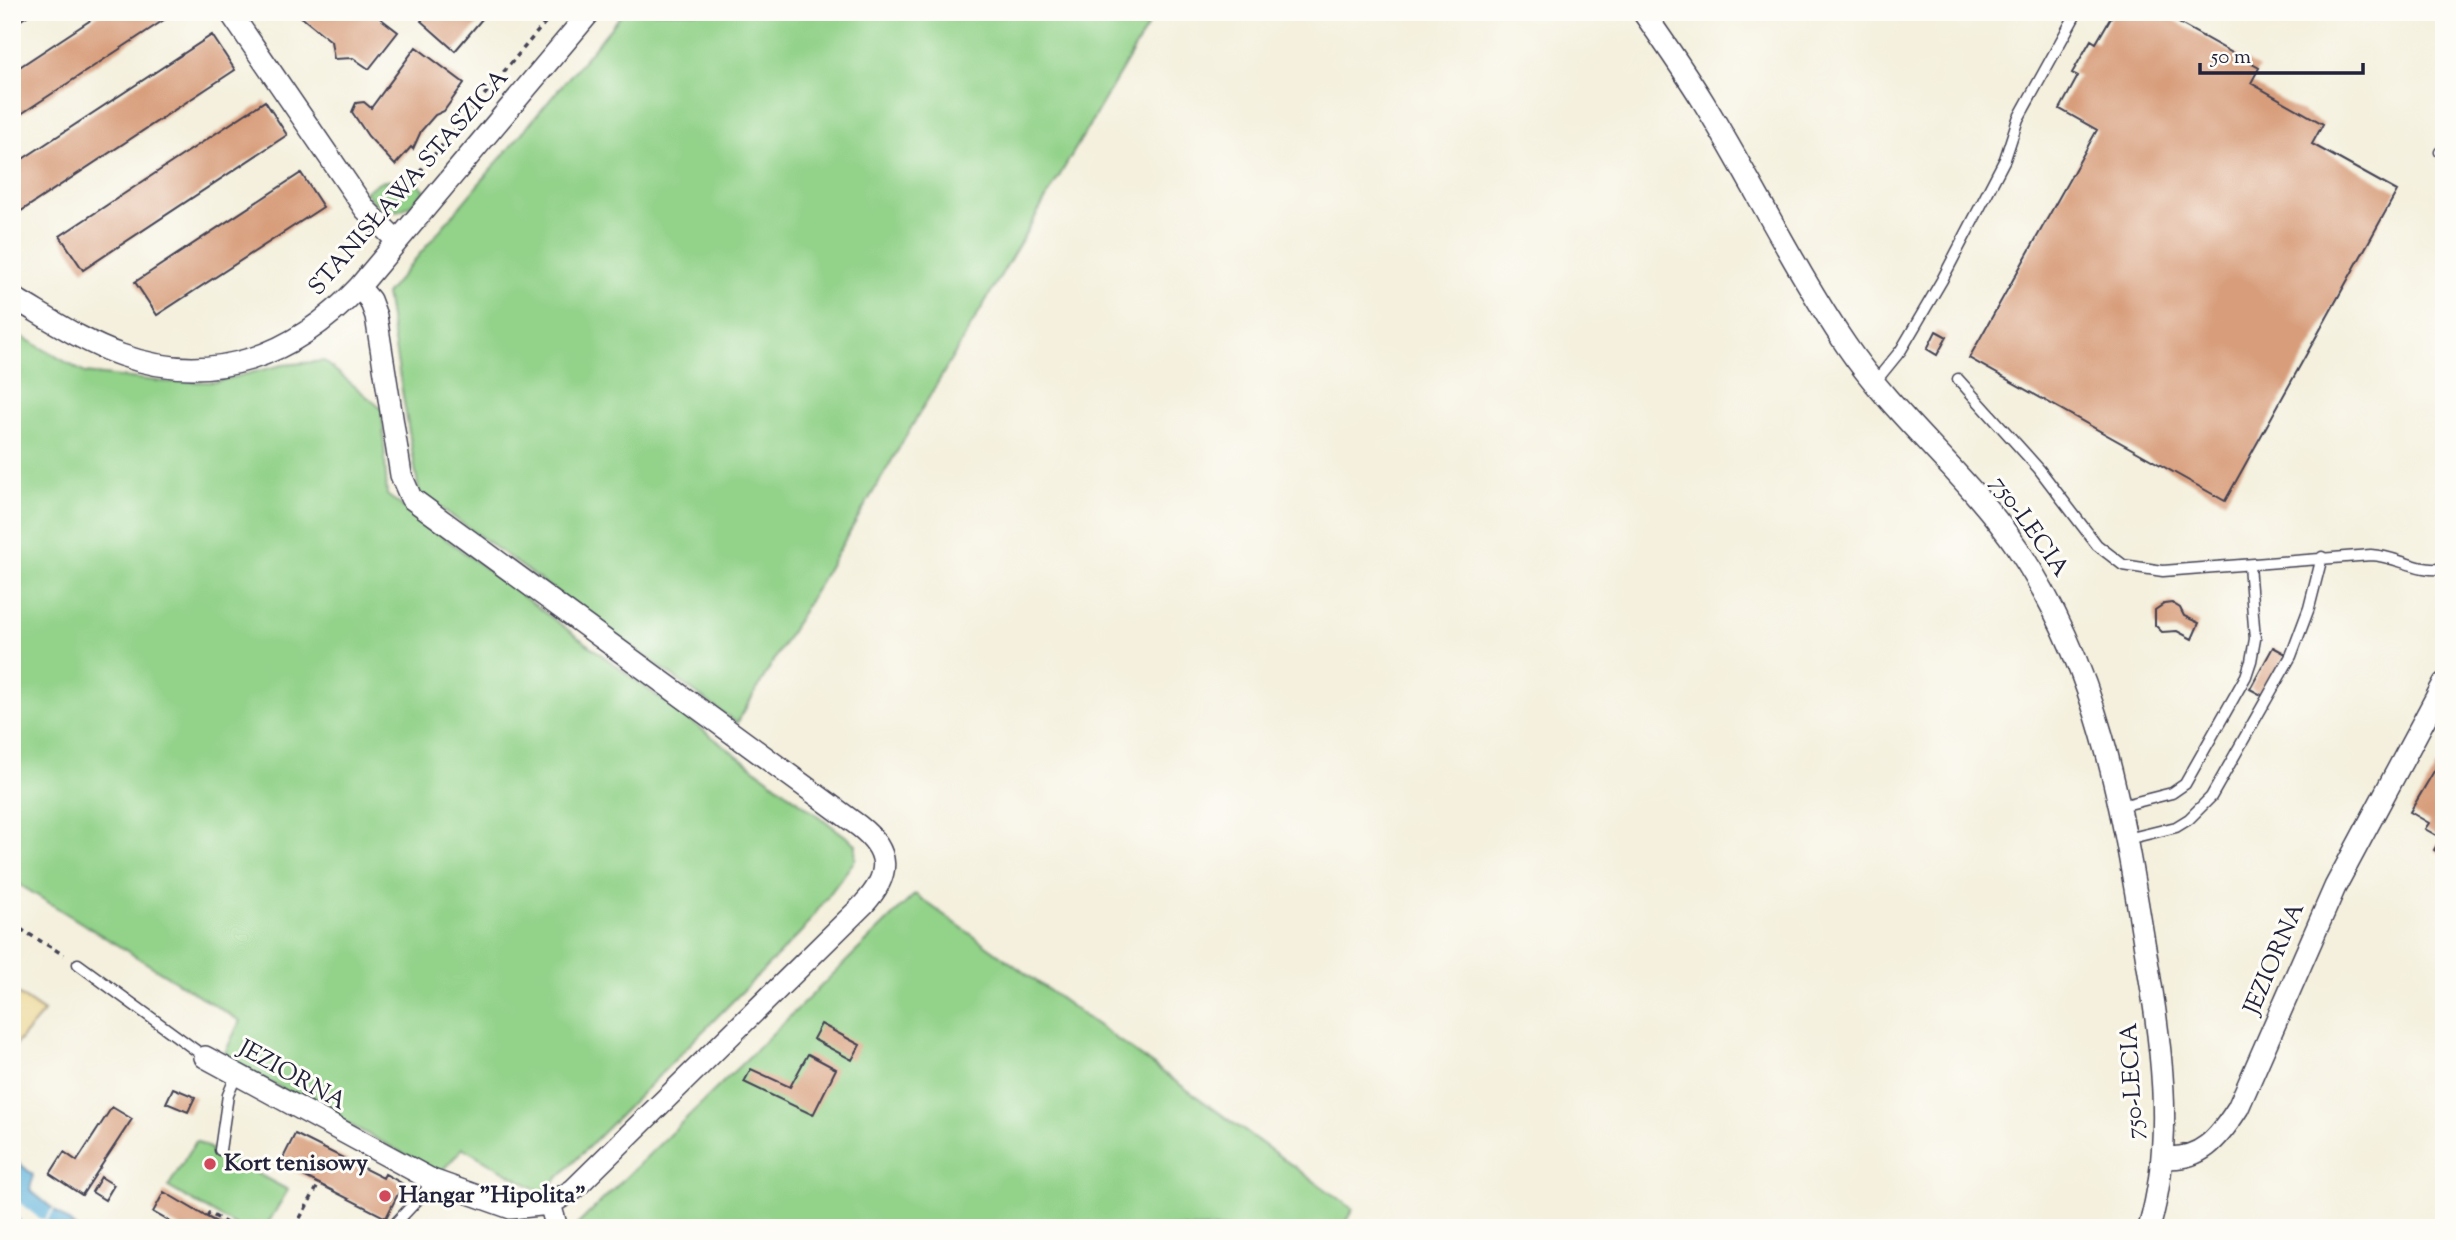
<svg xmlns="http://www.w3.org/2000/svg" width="2456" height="1240" viewBox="0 0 2456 1240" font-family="'Sorts Mill Goudy',serif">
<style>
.green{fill:#92d289;stroke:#5a7a62;stroke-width:2}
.sand{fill:#eeda9e;stroke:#887e6c;stroke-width:2}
.water{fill:#60b3dc;stroke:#416a8c;stroke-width:2}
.pier{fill:#f4f0dd}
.building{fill:#d89e7c}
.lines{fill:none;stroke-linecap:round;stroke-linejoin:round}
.service-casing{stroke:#424153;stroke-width:13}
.minor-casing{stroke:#424153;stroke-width:24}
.path{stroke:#424153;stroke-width:3.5;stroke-dasharray:5 5;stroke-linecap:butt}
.service{stroke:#fff;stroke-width:10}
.minor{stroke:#fff;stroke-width:21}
.poi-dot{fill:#d1495b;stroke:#fdfcf7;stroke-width:2.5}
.labels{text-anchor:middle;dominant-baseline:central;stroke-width:6;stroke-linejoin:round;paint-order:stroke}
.street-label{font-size:24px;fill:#22223b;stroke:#fdfcf7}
.poi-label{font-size:24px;font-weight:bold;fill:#22223b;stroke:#fdfcf7;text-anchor:start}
</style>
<rect width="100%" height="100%" fill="#fdfcf7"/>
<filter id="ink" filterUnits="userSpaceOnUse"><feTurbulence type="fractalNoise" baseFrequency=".0143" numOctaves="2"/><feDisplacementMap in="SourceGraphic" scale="14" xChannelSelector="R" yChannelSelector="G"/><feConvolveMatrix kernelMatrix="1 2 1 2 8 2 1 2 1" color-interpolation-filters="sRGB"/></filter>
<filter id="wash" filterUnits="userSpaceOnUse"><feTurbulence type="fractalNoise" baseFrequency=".00686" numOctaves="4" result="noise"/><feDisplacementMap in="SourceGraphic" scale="28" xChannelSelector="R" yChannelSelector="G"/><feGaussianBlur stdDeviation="1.57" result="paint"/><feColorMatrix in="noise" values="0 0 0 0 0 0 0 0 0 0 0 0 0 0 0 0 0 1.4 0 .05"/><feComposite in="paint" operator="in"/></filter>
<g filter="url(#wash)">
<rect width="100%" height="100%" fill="#f4f0dd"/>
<path class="green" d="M624 12H1156L737 723 419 492 386 294Z
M412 177 425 190C405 216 386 219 365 192L379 182Z
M12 331 85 373 166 382H215L282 365 324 361 382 409 387 495 856 844 855 860 802 931 543 1193 463 1148 440 1173 223 1057 240 1021 12 880Z
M915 894 1353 1209 1342 1228H574Z
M196 1141 288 1190 265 1228H240L168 1187Z"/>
<path class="sand" d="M12 990 44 1012 12 1049Z"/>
<path class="water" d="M12 1157 33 1175 30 1190 76 1228H12Z"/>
<path class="pier" d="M16 1200 40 1219H45L53 1208 55 1209 41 1228H30L12 1213Z"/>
<g id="blocks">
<path class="building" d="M12 12H33L12 26Z
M103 12 173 14 12 120V72Z
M295 12H372L398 32 369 69 353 58 334 59 331 41Z
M429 12H488L455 51 421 21Z
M2114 12H2159L2259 68 2251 83 2323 124 2312 144 2397 191 2225 501 1969 358 2097 130 2060 109 2078 76 2072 73 2091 40 2096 43Z
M212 35 235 70 21 211 12 197V166Z
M416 47 464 83 444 111 435 115 421 131 413 149 411 147 395 165 368 136 352 112 356 103 364 102 371 108Z
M265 101 287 135 83 270 60 236Z
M301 173 323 207 157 315 135 282Z
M1936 331 1947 337 1937 355 1927 349Z
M2172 603 2180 608 2184 616 2199 623 2192 639 2177 631 2162 632 2155 625V610L2164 604Z
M2273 647 2286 654 2263 696 2250 689Z
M2437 766 2444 770V833L2441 838 2425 829 2429 823 2410 812Z
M2441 838 2444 840V856L2434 850Z
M821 1024 860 1045 852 1060 813 1039Z
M808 1054 836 1069 813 1115 744 1082 751 1069 790 1087Z
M173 1088 195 1097 188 1112 166 1103Z
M112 1107 132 1119 82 1195 50 1174 64 1152 77 1161Z
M295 1134 383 1178 385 1174 403 1184 386 1218 280 1164Z
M101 1177 114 1185 105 1200 92 1192Z
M164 1192 207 1217 228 1228H181L153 1212Z"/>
</g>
</g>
<g filter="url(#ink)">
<use href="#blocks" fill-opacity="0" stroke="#424153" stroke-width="2"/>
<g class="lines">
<g class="service-casing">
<path id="service" d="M2440 152 2444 153
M1958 379 2039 469 2097 545 2123 565 2163 571 2371 555C2396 556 2418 572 2444 569
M1875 382 1901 350 1942 280 2005 159 2018 119 2077 12
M2121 806 2172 793 2185 784 2246 676 2251 661 2255 639 2249 565
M2127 839 2176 827 2189 819 2211 797 2291 656 2309 608 2322 557
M78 964 205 1057
M220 1150 228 1095 236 1076
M391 1228 424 1193 432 1180"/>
</g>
<g class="minor-casing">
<path id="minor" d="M230 12 365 209 397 241
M1643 12C1664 42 1685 72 1704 103 1753 183 1794 268 1846 345 1896 419 1968 475 2018 549 2098 670 2120 796 2143 936 2159 1033 2177 1132 2149 1228
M359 287 370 300 376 316 401 475 411 498 859 826C891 851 891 875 864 904L573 1190 550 1204
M12 297C47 317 83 342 121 355 213 388 295 355 359 287L590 12
M205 1057 432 1180 511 1208 550 1204 557 1228
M2162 1157C2200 1162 2219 1138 2238 1108L2335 887 2444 683"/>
</g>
<path class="path" d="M423 179 418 174 554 12
M12 924 64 955
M207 1217 209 1213 235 1228
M295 1227 319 1184
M285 1228 288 1223 296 1228"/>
<use href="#service" class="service"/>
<use href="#minor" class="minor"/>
</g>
</g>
<g class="poi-dot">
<circle cx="210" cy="1164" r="7"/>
<circle cx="385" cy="1196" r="7"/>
</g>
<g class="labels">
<g class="street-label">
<text transform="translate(409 183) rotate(-49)">STANISŁAWA STASZICA</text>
<text transform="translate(2029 527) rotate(55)">750-LECIA</text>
<text transform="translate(2275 959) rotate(-67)">JEZIORNA</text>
<text transform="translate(292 1076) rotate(29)">JEZIORNA</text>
<text transform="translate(2133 1081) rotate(-93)">750-LECIA</text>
</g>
<g class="poi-label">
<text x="224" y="1164">Kort tenisowy</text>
<text x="399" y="1196">Hangar "Hipolita"</text>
</g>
</g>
<rect width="2456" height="1240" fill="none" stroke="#fdfcf7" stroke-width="42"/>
<path d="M2200 63v10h163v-10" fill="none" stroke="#22223b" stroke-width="3.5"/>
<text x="2211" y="63" font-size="21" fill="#22223b" stroke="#fdfcf7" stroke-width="5" paint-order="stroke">50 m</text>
</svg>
